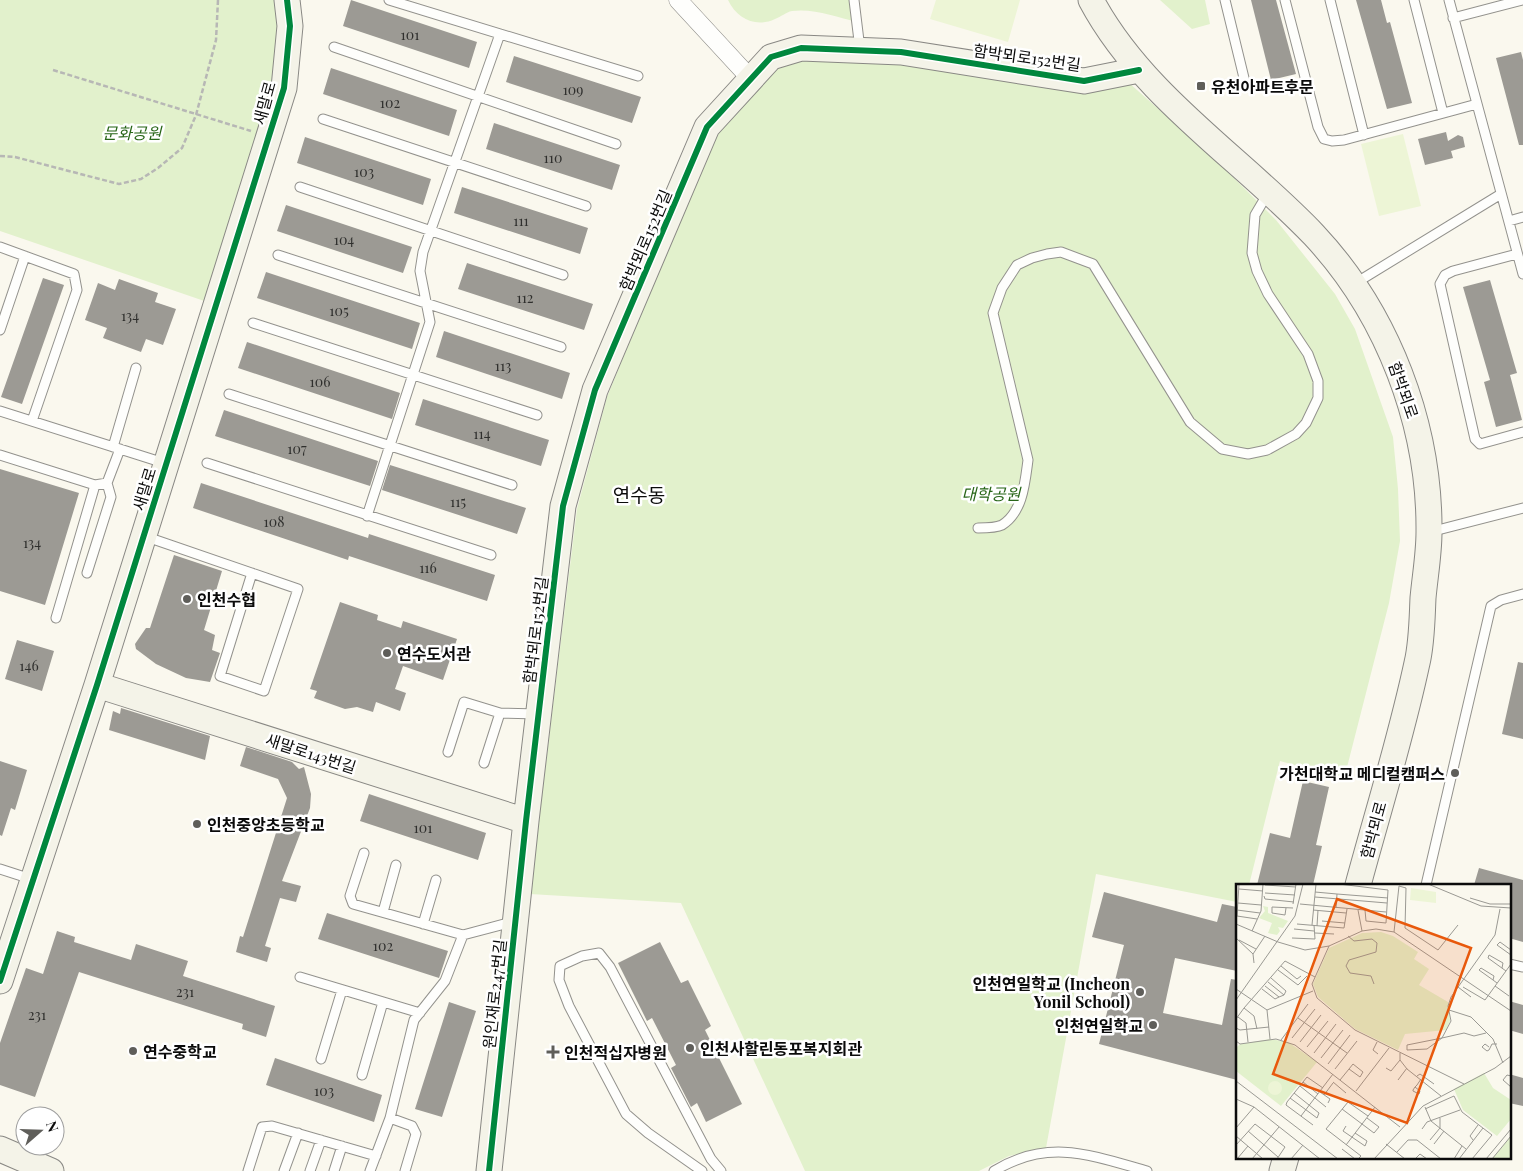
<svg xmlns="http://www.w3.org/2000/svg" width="1523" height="1171" viewBox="0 0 1523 1171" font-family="'Playfair Display','Noto Sans KR',serif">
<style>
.green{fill:#e2f1cc}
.pitch{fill:#edf5d6}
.building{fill:#9c9a94}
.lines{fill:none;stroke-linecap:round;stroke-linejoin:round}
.lane-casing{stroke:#93928d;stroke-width:11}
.street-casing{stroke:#93928d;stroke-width:19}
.secondary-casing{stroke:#898884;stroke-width:27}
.path{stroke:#b7b7b5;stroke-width:2.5;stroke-dasharray:5 2.5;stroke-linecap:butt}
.lane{stroke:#fefefc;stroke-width:9}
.street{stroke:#fefefc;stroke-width:18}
.secondary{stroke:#f4f3e8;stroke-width:25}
.cycleway-casing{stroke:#fff;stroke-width:9}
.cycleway{stroke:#00873e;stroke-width:6}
.poi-dot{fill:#5f5e5a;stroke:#fff;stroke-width:2}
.labels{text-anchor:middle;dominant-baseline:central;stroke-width:5;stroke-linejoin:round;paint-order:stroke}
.number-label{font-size:14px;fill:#2f2f2d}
.street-label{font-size:16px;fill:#0b0b0b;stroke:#fff}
.poi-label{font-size:16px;font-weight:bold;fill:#0b0b0b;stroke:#fff;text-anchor:start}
.park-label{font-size:16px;font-style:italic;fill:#286618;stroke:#fff}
.quarter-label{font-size:19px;fill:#0b0b0b;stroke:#fff}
.inset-road{fill:none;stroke:#9a9993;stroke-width:1}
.view{fill:#e8590c;fill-opacity:0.15;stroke:#e8590c;stroke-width:2.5}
.inset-edge{fill:none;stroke:#0b0b0b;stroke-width:2.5}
</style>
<rect width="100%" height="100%" fill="#faf8ee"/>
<path class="green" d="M0 0H287L290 26 216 305 0 231Z
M728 0H852L857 22C837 17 813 8 792 11 786 12 781 17 775 19 756 28 737 19 728 0Z
M1160 0H1205L1210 24 1192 29Z
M804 56 1128 82 1217 161 1276 220 1335 294 1355 329 1393 437 1398 489 1400 541 1389 603 1344 779 1280 761 1249 885H1237V902L1096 874 1046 1148 1009 1156 979 1171H805L681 903 530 894 577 509 607 397 715 132 775 66Z"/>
<path class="pitch" d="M936 0H1020L1008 42 930 19Z
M1403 134 1421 206 1379 216 1361 144Z"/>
<path class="building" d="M351 0 477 42 469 68 343 26Z
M1251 0H1276L1296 74 1271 80Z
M1356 0H1381L1387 23 1390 22 1412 103 1387 109Z
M1521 52 1523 60V145H1519L1496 58Z
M514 56 641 97 632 123 506 82Z
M331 68 457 110 449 136 323 94Z
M494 123 620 165 612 190 486 149Z
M1446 132 1448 141 1458 135 1463 137 1465 147 1451 151 1453 158 1425 165 1418 139Z
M305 137 431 179 423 205 297 163Z
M462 187 588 228 580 254 454 213Z
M286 205 412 247 403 273 277 231Z
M467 263 593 304 584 330 458 289Z
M266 272 420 323 412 349 257 298Z
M43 278 64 285 22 404 1 397Z
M119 279 158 293 155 302 176 309 163 345 146 339 141 352 103 338 107 328 85 320 98 283 115 290Z
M1490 280 1517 373 1510 375 1522 420 1496 427 1484 382 1490 380 1463 287Z
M444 331 570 373 562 399 436 357Z
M247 342 400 393 392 419 238 368Z
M423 399 549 440 541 466 415 425Z
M224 410 378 461 370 486 215 436Z
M390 465 526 508 517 534 382 490Z
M0 469 79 493 45 605 0 591Z
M201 483 368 538 369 534 495 575 487 601 349 556 348 560 193 508Z
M174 555 222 571 204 630 215 635 212 650 220 653 210 682 186 678 156 664 136 649 135 644 146 628H150Z
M340 602 378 615 377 620 401 628 403 621 457 639 443 680 403 666 395 689 406 693 400 711 376 702 373 712 357 707 345 709 314 698 317 691 310 689Z
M17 640 54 651 42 691 5 679Z
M1518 662 1523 663V739L1502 734Z
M121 708 210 736 205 760 109 730 113 711 120 714Z
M246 747 292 762 299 769 304 767 311 794 310 808 282 881 301 886 296 902 280 898 265 946 271 948 267 962 236 952 240 936 243 937 287 798 278 779 240 766Z
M0 761 27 770 15 810 11 808 2 836 0 835Z
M1303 781 1329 787 1316 845 1322 846 1313 885H1257L1270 833 1290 838Z
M369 794 486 833 478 860 360 821Z
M1479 868 1523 880V942L1509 938V885H1474Z
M1104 892 1217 922 1222 904 1237 907V971L1175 958 1163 1013 1222 1025 1231 979 1237 980V1080L1099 1044 1124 945 1092 937Z
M327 913 448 951 439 978 318 939Z
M57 931 75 937 74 942 131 960 136 944 188 961 183 976 275 1006 266 1037 242 1029 243 1024 79 972 35 1097 0 1085V1043L26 968 43 974Z
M660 942 681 983 688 980 711 1026 705 1030 742 1104 706 1122 697 1103 691 1107 671 1068 676 1065 652 1018 647 1021 618 963Z
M1509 1001 1523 1005V1034L1509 1030Z
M449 1002 476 1011 442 1117 415 1109Z
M275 1058 382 1095 374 1122 266 1085Z
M1509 1074 1523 1078V1106L1509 1103Z"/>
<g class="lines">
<g class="lane-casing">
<path id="lane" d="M389 0 638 76
M854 0 860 49
M1225 0 1245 82
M1285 0 1318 127 1324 139 1332 141 1344 140 1477 104
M1330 0 1364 135
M1414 0 1443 113
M1449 0 1523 274
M1453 18 1522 0
M334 47 616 144
M323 119 586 206
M300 187 563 275
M1509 221 1523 217
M0 247 74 274 77 290 32 421
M1517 254 1453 271 1445 275 1440 284 1475 439 1480 444 1523 432
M278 255 561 347
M1354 284 1501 194
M253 323 537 415
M0 330 25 256
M229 394 512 485
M0 411 164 463
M113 447 136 368
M0 455 95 485
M207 463 491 555
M367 516 430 322 420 271 423 252 500 34
M978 528C985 528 996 528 1002 525 1023 512 1025 482 1028 460L993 313 1002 288 1017 265 1032 258 1047 254 1061 252 1093 264 1190 422 1222 449 1248 454 1267 450 1296 434 1306 423 1318 398V381L1308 354 1268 294 1257 271 1252 253 1255 215 1268 193
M1430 532 1523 508
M144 536 298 589 264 691 220 676 252 573
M87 573 111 497 107 483 120 449
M56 618 95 485 107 483
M448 752 464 702 500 713 538 714
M484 763 500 713
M364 853 350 896 353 904 463 935
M0 869 31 879
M1426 885 1491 606 1501 600 1523 594
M383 912 396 865
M423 924 436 880
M1509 964 1523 967
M300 977 420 1013
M321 1059 342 990
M362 1075 383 1002
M390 1118 412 1126 416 1134 405 1171
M248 1171 262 1127 272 1126 376 1156
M284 1171 298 1133
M310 1171 321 1140
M334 1171 342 1146
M370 1171 390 1118 414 1020 445 981 463 935 512 922
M702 1171 648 1133 626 1114 569 1006 559 980 560 966 582 956 599 953 610 967 711 1159 721 1171
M994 1171C1048 1138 1091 1155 1147 1171"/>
</g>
<g class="street-casing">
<path id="street" d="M678 0 750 78"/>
</g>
<g class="secondary-casing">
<path id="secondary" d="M1091 0C1142 96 1241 158 1314 235 1388 314 1430 425 1429 532 1429 554 1425 576 1423 598 1422 619 1422 642 1417 663 1401 738 1378 811 1358 885
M97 685 526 821
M0 981 97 685 284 88 290 26 287 0
M0 1149 51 1171
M489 1171 526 821 563 506 595 390 707 127 771 57 801 48 901 52 1084 81 1139 70
M1282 1171 1286 1157"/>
</g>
<path class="path" d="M53 70 251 131
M0 156 15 157 119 184 141 179 158 168 182 148 196 115 216 40 218 0"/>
<use href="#lane" class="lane"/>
<use href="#street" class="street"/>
<use href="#secondary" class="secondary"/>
<g class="cycleway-casing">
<path id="cycleway" d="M0 981 97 685 284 88 290 26 287 0
M489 1171 526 821 563 506 595 390 707 127 771 57 801 48 901 52 1084 81 1139 70"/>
</g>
<use href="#cycleway" class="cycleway"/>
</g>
<g class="poi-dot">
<rect x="1196" y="81" width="10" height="10" rx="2.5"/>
<circle cx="187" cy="599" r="5"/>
<circle cx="387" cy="653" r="5"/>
<circle cx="1455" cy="773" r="5"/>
<circle cx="197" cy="824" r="5"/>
<circle cx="1140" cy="992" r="5"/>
<circle cx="1153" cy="1025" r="5"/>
<circle cx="690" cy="1048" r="5"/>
<circle cx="133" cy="1051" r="5"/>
<path d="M550.5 1044.5h5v5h5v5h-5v5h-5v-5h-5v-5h5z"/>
</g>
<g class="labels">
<g class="number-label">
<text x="410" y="34">101</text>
<text x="573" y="89">109</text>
<text x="390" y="102">102</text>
<text x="553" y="157">110</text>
<text x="364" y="171">103</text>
<text x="521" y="220">111</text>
<text x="344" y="239">104</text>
<text x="525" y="297">112</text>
<text x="339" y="310">105</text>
<text x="130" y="315">134</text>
<text x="503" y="365">113</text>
<text x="320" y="381">106</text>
<text x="482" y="433">114</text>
<text x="297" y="448">107</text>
<text x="458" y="501">115</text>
<text x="274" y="521">108</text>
<text x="32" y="542">134</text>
<text x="428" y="567">116</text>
<text x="29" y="665">146</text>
<text x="423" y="827">101</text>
<text x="383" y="945">102</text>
<text x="185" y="991">231</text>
<text x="37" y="1014">231</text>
<text x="324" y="1090">103</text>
</g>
<g class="street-label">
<text transform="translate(1027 57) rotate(8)">함박뫼로152번길</text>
<text transform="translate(264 103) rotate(-75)">새말로</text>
<text transform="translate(645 240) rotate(-67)">함박뫼로152번길</text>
<text transform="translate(1404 390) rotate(71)">함박뫼로</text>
<text transform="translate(144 489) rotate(-73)">새말로</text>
<text transform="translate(535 630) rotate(-83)">함박뫼로152번길</text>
<text transform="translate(311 753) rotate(18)">새말로143번길</text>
<text transform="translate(1373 830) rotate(-75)">함박뫼로</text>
<text transform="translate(494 994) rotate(-84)">원인재로247번길</text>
</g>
<g class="poi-label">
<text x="1211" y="86">유천아파트후문</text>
<text x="197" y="599">인천수협</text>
<text x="397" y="653">연수도서관</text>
<text x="1445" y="773" text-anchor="end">가천대학교 메디컬캠퍼스</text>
<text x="207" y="824">인천중앙초등학교</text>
<text x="1130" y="983" text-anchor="end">인천연일학교 (Incheon<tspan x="1130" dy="18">Yonil School)</tspan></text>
<text x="1143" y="1025" text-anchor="end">인천연일학교</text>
<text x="700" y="1048">인천사할린동포복지회관</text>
<text x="143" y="1051">연수중학교</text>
<text x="564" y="1052">인천적십자병원</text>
</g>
<g class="park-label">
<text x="132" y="132">문화공원</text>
<text x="991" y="493">대학공원</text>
</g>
<g class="quarter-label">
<text x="639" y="494">연수동</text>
</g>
</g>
<g transform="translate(1236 884)">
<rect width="275" height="275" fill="#faf8ee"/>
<path d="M27 22 32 23V29L52 37 47 44 42 43 44 47 41 51 32 49 36 39 23 34 29 27ZM145 48 157 52 182 68 178 75 193 85 183 101 212 118 214 137 210 146 169 150 162 166 119 145 82 113 77 100 93 64 126 49ZM34 155 52 158 81 178 45 222 0 187V164L4 160ZM248 189 257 204 275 216V235L261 252 227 226 218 205ZM275 252V275H256Z" fill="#e2f1cc"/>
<path d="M175 4 200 8V19L174 16ZM32 204a7 7 0 1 1 14 0a7 7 0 1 1-14 0Z" fill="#edf5d6"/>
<path class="inset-road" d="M3 0 1 32 21 35M103 0 152 6 150 39 130 37 129 26M192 0 245 22 275 24M29 1 60 3M3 5 27 7M79 8 101 10M29 9 59 11M28 12 29 15 58 18M79 13 151 19M234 14 254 20H275M2 19 25 21M57 20 60 0M64 20 150 28M50 24 49 31 36 29V23L57 24M100 24 101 10 152 14M1 26 24 29M77 26 110 29M122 26 126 47M86 37 109 39M0 40 42 58 69 66 93 62 126 47 140 45 158 48 275 127M61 40 108 44 111 25M76 41 80 0M81 42 82 26M58 45 78 47M16 47 25 27 27 0M158 48 163 2 170 4 169 44 202 66 222 41M79 49 98 50M112 52 118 57 136 55 141 59 140 68 113 76 110 82 114 89 135 92 138 100M0 54 17 70 18 79M56 54 79 55 78 41M3 56 20 65M93 62 76 100 81 114 119 146 228 200M275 66 264 58 261 61 275 71M17 70 29 52M45 82 61 95 65 92M266 84 267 79 253 71 252 74 270 87M42 86 62 101 71 92M257 96 258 92 245 84 243 86 257 96 261 99M32 98 48 111M29 102 43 113 48 111 50 107 35 94M259 102 273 112M222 103 235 113M227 103 249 116 275 80M0 105 31 126 77 107M26 105 39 115 43 113M0 116 59 32 67 0M8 124 49 77 79 93M31 126 34 155M213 126 235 133 257 155 267 179M2 133 10 139 12 158M62 134 111 169M0 135 8 124 18 132 21 145M0 144 4 146 33 143M250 149 238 152 228 149 206 154 215 137 212 122 215 113 259 51 264 25M56 154 79 125M206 154 191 165 171 166V161ZM45 156 72 120M0 157 4 160 40 155 59 161 164 243M64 158 85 131M141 158 137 166 142 170M71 163 92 137M253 163 249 160 246 163 251 167 253 166 256 160H261M78 169 100 140M164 169V176L171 185 205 212M85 174 107 146M92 180 114 151M150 184 155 187 164 176M99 185 121 157M181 192 184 190 198 200M275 192 271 191 267 196 275 203M104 196 113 185 117 180 127 188 124 193 113 185M162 196 171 184M0 197 102 275M67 198 82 210M97 198 110 209M64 202 90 223M179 203 184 207 183 210 177 207V206L179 203 181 201 185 195M120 207 153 164M84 208 94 215 92 219M88 211 97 199M54 214 81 234 83 229 58 209M0 215 18 223 84 275M189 223 195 237 230 265M106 225 138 249 143 243 131 234M189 225 218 212 226 228 256 251 236 275M65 232 97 190M77 241 50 221 51 218 71 193 87 204M110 242 107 247 129 262 131 257 119 249M0 244 18 223M186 245 191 238 224 226M12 247 42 273M0 252 27 275M194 256 204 244V234M237 256 234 252 242 241M150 260 169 275M198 260 208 247M0 261 19 240 49 263 41 275M110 261 139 223M106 265 119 275M161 268 172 256H181L205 275M1 275 12 262M16 275 43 243M55 275 67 261M122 275 125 272 90 245 112 218 132 232M138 275 187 222 259 184 275 172M179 275 184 270 191 275M218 275 226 262M223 275 247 244M250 275 275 245M256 275 275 252"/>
<path class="view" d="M101 15 235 64 171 239 37 190Z"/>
<rect width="275" height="275" class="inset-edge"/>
</g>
<g transform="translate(40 1131) rotate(70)"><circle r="24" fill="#ffffff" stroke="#9d9d9d"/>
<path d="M0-4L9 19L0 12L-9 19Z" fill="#5f5e5a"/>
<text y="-8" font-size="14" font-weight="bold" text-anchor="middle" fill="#0b0b0b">N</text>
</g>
</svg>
